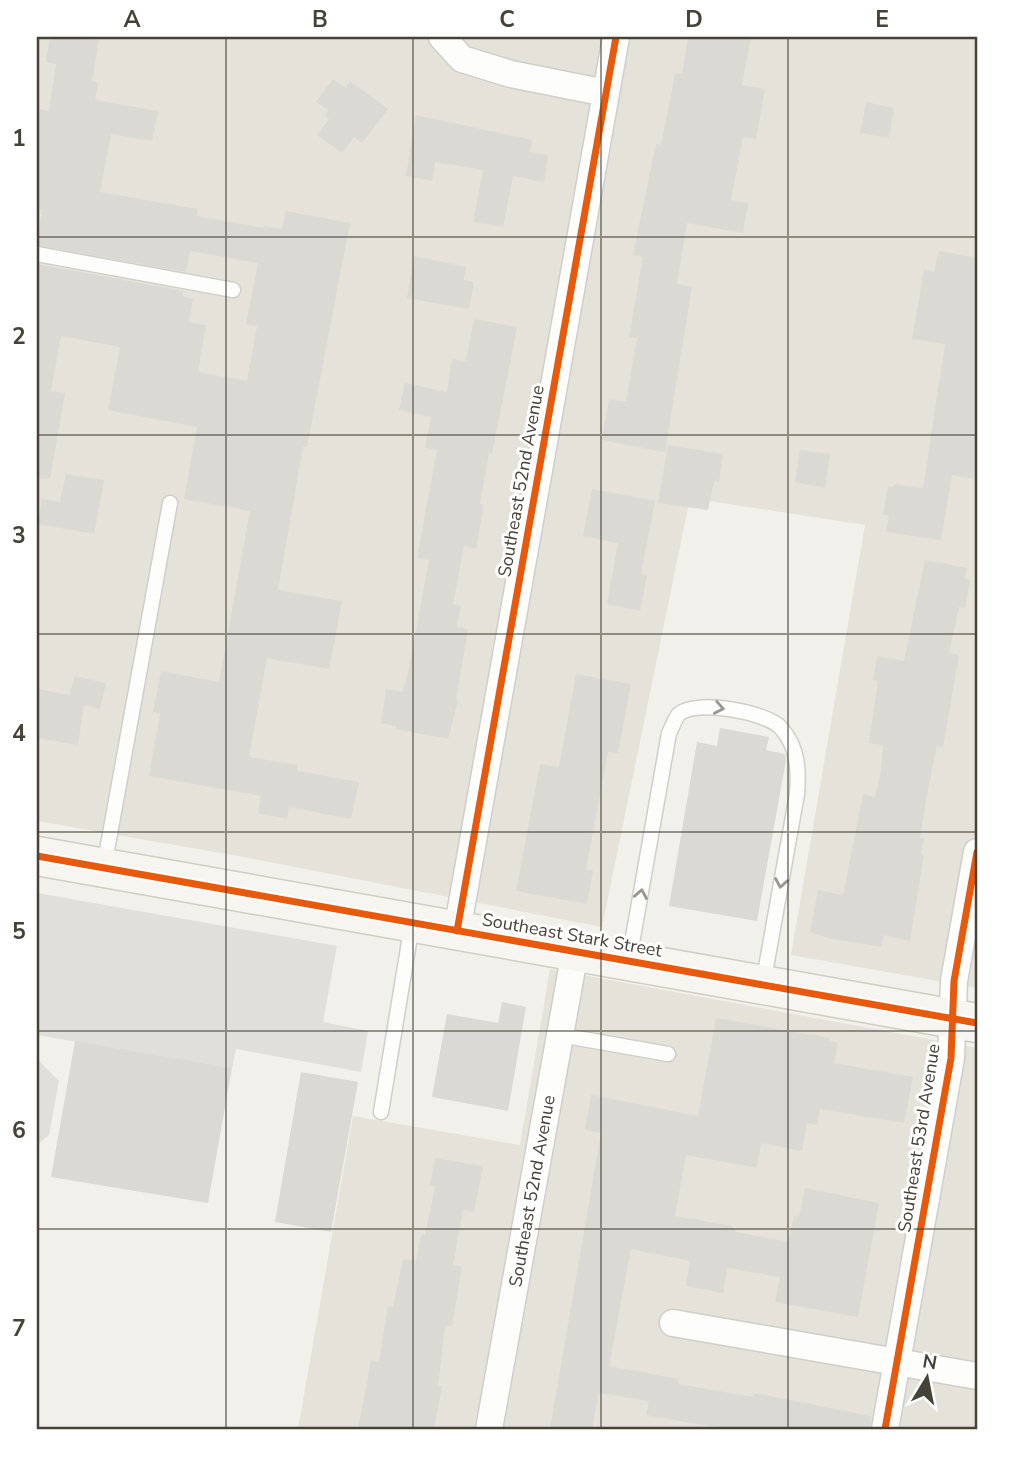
<svg xmlns="http://www.w3.org/2000/svg" width="1014" height="1466" viewBox="0 0 1014 1466" font-family="'Nunito Sans',sans-serif">
<style>
.residential{fill:#e5e2d9}
.parking{fill:#e0dfdb}
.building{fill:#dad9d4}
.lines{fill:none;stroke-linecap:round;stroke-linejoin:round}
.lane-casing{stroke:#cfcec9;stroke-width:17}
.street-casing{stroke:#cfcec9;stroke-width:29}
.secondary-casing{stroke:#d0cdc2;stroke-width:41}
.lane{stroke:#fdfdfc;stroke-width:14}
.street{stroke:#fdfdfc;stroke-width:26}
.secondary{stroke:#f6f5ef;stroke-width:38}
.cycleway-casing{stroke:#fff;stroke-width:11}
.cycleway{stroke:#e8590c;stroke-width:7}
.oneway{stroke:#989690}
.grid{fill:none;stroke:#464237;stroke-width:2;stroke-opacity:0.55}
.labels{text-anchor:middle;dominant-baseline:central;stroke-width:6;stroke-linejoin:round;paint-order:stroke}
.street-label{font-size:18px;fill:#464237;stroke:#fff}
.neatline{fill:none;stroke:#464237;stroke-width:2.5}
.grid-label{font-size:23px;text-anchor:middle;font-weight:bold;fill:#464237}
</style>
<rect width="100%" height="100%" fill="#f1f0eb"/>
<path class="residential" d="M37 37H977V988L791 955 865 525 690 498 602 927 238 856 37 821Z
M550 969 977 1048V1429H298L353 1116 520 1145Z"/>
<path class="parking" d="M37 893 337 946 323 1022 368 1031 361 1072 236 1049 232 1068 37 1035Z
M37 1059 59 1081 49 1135 37 1145Z"/>
<path class="building" d="M50 37 99 40 92 81 98 82 95 100 158 111 152 141 111 134 100 192 198 209 197 216 264 228V226L282 229 286 211 350 223 307 447H303L278 590 342 601 329 669 267 658 249 757 298 765 297 771 359 782 351 819 289 807 287 819 258 813 261 796 149 776 160 713 153 712 161 671 219 682 250 511 184 499 197 427 108 410 120 347 61 336 51 391 65 393 50 479 37 478V264L183 291 182 296 193 299 189 322 206 325 198 372 247 381 257 326 246 324 258 263 190 251 186 272 37 245 42 210 37 209V125L40 109 49 111 56 64 46 62Z
M688 37H751L742 85 765 89 756 139 743 137 731 200 748 203 743 233 687 223 677 284 692 287 665 452 602 440 609 399 626 402 637 338 629 337 643 257 633 255 656 144 661 145 675 73 682 74Z
M333 79 346 88 350 81 388 109 362 143 354 137 342 153 317 135 329 119 325 116 328 110 316 102Z
M866 102 894 108 889 138 860 133Z
M416 115 532 140 530 152 548 155 544 182 513 176 503 227 473 222 483 170 435 162 432 181 406 176Z
M939 251 977 258V464L974 479 952 475 941 540 886 532 889 516 883 515 888 486 894 487V484L923 488 945 344 912 339 924 270 934 272Z
M414 256 466 267 464 280 474 282 469 309 407 298Z
M474 319 517 327 492 454 489 453 480 504 484 505 476 549 464 546 453 604 461 606 457 627 468 629 456 700H458L448 739 396 729V726L381 723 386 689 402 692 408 673 429 560 417 558 437 450 425 448 431 417 399 410 405 383 447 392 452 359 466 361Z
M668 445 723 454 719 482 714 481 708 510 658 503Z
M800 450 830 454 825 488 795 482Z
M66 474 104 480 94 534 38 524 42 499 60 502Z
M592 489 655 501 641 574 647 575 640 611 607 604 618 543 583 536Z
M925 560 967 568 965 579 970 580 965 608 959 607 949 653 959 655 943 747 937 746 928 789 920 838H924L921 855H924L910 941 884 935 881 947 828 938 810 932 818 890 843 895 863 794 875 797 881 771 883 745 869 743 878 681 873 680 877 656 904 661Z
M576 674 631 684 618 753 608 752 586 870 593 871 587 904 516 891 540 764 559 767Z
M74 676 106 683 100 709 84 705 78 745 37 738V689L70 695Z
M720 728 769 737 766 750 785 754 786 760 757 921 669 906 697 742 717 746Z
M502 1002 526 1007 508 1111 432 1097 447 1014 498 1023Z
M716 1018 829 1038V1041L838 1043 834 1063 913 1077 904 1123 820 1109 817 1125 807 1123 802 1151 761 1143 757 1168 686 1155 675 1216 732 1226 736 1232 788 1242 794 1216 799 1217 805 1188 879 1203 858 1317 775 1302 780 1277 727 1268 723 1293 686 1286 690 1261 631 1249 609 1366 679 1379 678 1384 753 1397 754 1393 871 1416 870 1429H734L703 1425 646 1415 649 1401 599 1393 592 1429H550L601 1133 585 1130 591 1095 698 1116Z
M75 1041 232 1068 208 1203 51 1177Z
M301 1072 358 1082 331 1232 275 1222Z
M435 1158 483 1166 474 1212 463 1210 453 1265 462 1267 452 1326H445L438 1386H442L434 1429H358L371 1360 379 1362 388 1306 393 1307 403 1259 416 1261 421 1234 425 1235 435 1186 430 1185Z"/>
<g class="lines">
<g class="lane-casing">
<path id="lane" d="M37 254 233 290
M104 867 170 503
M629 960 669 733C672 728 675 718 679 714 696 699 767 712 781 728 798 747 799 770 797 794L763 984
M560 1035 668 1054
M381 1112 412 924"/>
</g>
<g class="street-casing">
<path id="street" d="M442 37 462 59 511 74 606 93
M457 931 616 37
M673 1323 977 1376
M489 1429 575 952
M885 1429 951 1058 954 981 977 852"/>
</g>
<g class="secondary-casing">
<path id="secondary" d="M37 856 977 1023"/>
</g>
<use href="#lane" class="lane"/>
<use href="#street" class="street"/>
<use href="#secondary" class="secondary"/>
<g class="cycleway-casing">
<path id="cycleway" d="M37 856 977 1023
M457 931 616 37
M885 1429 951 1058 954 981 977 852"/>
</g>
<use href="#cycleway" class="cycleway"/>
</g>
<defs><path id="oneway-chevron" d="M-2-3.5L2.5 0L-2 3.5" fill="none" stroke-width="1.6" stroke-linecap="round" stroke-linejoin="round" transform="scale(1.75)"/></defs>
<g class="oneway">
<use href="#oneway-chevron" transform="translate(719 708) rotate(11)"/>
<use href="#oneway-chevron" transform="translate(781 883) rotate(100)"/>
<use href="#oneway-chevron" transform="translate(641 894) rotate(-80)"/>
</g>
<path class="grid" d="M226 37V1429M413 37V1429M601 37V1429M788 37V1429M37 237H977M37 435H977M37 634H977M37 832H977M37 1031H977M37 1229H977"/>
<g class="labels">
<g class="street-label">
<text transform="translate(521 481) rotate(-80)">Southeast 52nd Avenue</text>
<text transform="translate(572 935) rotate(10)">Southeast Stark Street</text>
<text transform="translate(919 1138) rotate(-81)">Southeast 53rd Avenue</text>
<text transform="translate(532 1191) rotate(-80)">Southeast 52nd Avenue</text>
</g>
</g>
<rect width="1014" height="1466" fill="none" stroke="#ffffff" stroke-width="77"/>
<g transform="translate(927 1378) rotate(10)" stroke="#ffffff" stroke-width="5" paint-order="stroke">
<path d="M0-5L12 26L0 18L-12 26Z" fill="#464237"/>
<text y="-10" font-size="19" font-weight="bold" text-anchor="middle" fill="#464237">N</text>
</g>
<rect x="38" y="38" width="938" height="1390" class="neatline"/>
<g class="grid-label">
<text x="132" y="27">A</text>
<text x="320" y="27">B</text>
<text x="507" y="27">C</text>
<text x="694" y="27">D</text>
<text x="882" y="27">E</text>
<text x="19" y="146">1</text>
<text x="19" y="344">2</text>
<text x="19" y="543">3</text>
<text x="19" y="741">4</text>
<text x="19" y="939">5</text>
<text x="19" y="1138">6</text>
<text x="19" y="1336">7</text>
</g>
</svg>
